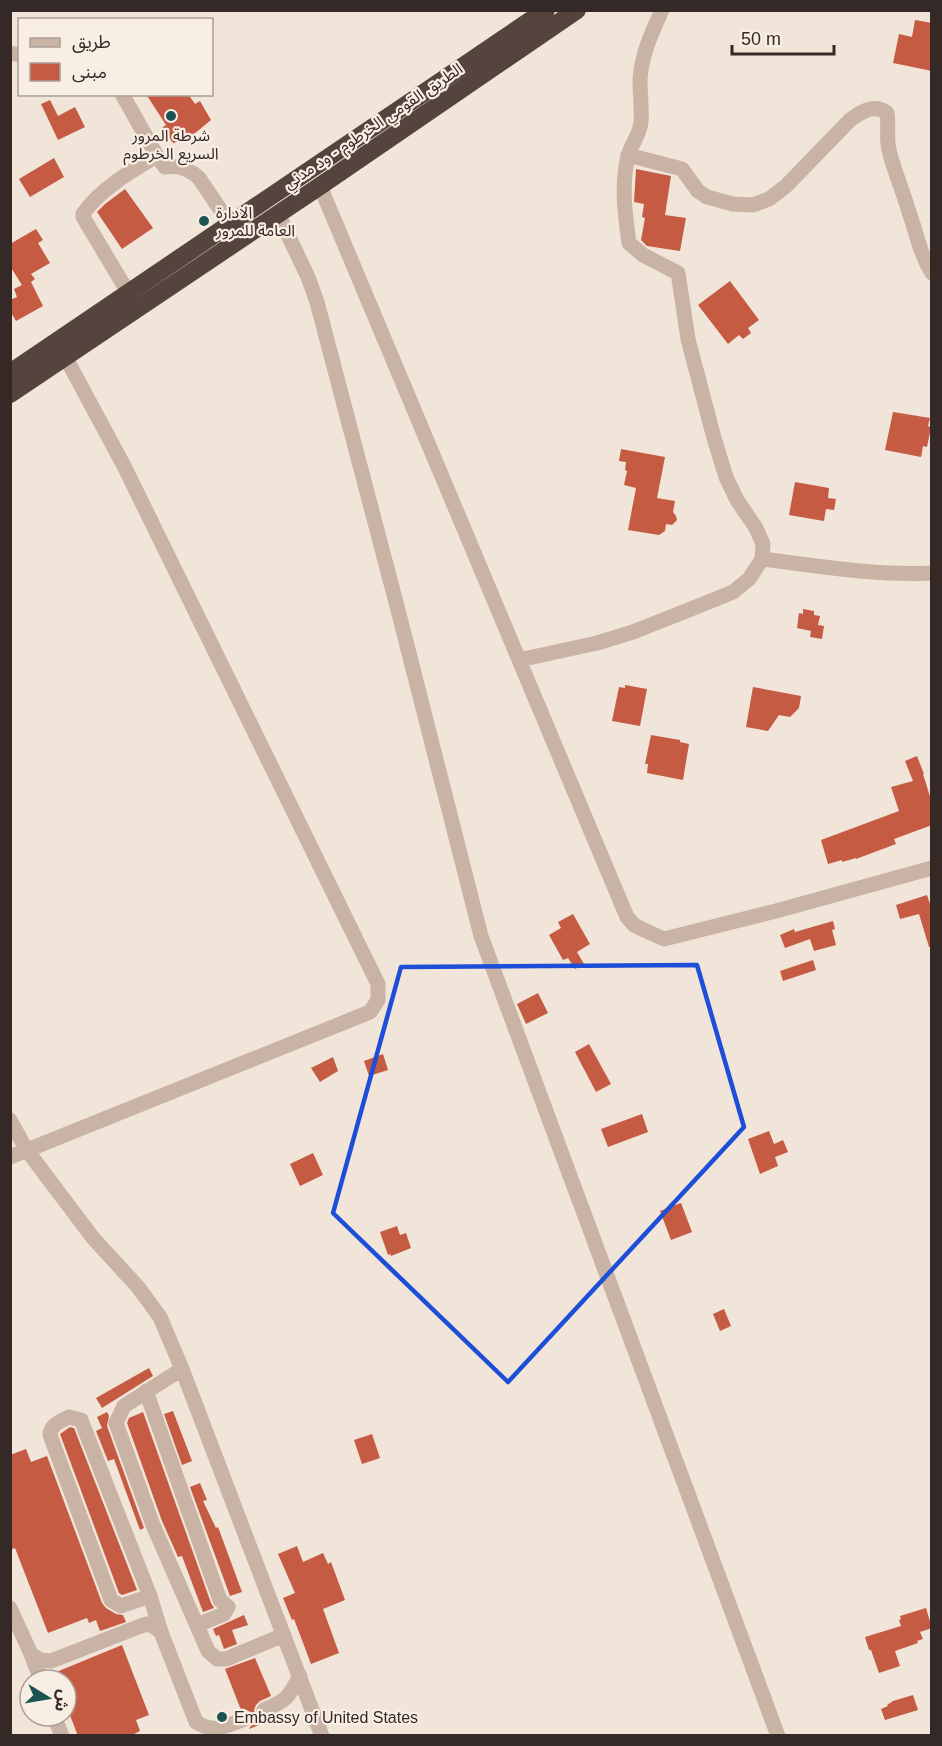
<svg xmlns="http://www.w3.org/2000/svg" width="942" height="1746" viewBox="0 0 942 1746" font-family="Helvetica,'Noto Sans Arabic',sans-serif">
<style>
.building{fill:#c55b42}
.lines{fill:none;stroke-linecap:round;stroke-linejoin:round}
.minor{stroke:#c8b3a4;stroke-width:15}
.highway{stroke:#55433d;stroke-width:18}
.marked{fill:none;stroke:#1d4ed8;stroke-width:4.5;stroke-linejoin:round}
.poi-dot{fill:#1c5454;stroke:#f9eee4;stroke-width:2}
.labels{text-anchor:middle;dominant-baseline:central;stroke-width:4.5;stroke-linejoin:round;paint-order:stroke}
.street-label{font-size:16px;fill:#342926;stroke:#f9eee4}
.poi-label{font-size:16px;fill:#342926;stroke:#f9eee4;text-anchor:start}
</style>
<rect width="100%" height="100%" fill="#f1e4d8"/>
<path class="building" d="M915 20 932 23V71L893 63 899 34 912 37Z
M146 94H188L195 104 200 101 211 120 188 139 173 143 162 128 166 125Z
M50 100 58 116 75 107 85 127 58 140 41 104Z
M54 158 64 177 30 197 19 179Z
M636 169 671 176 665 215 686 218 680 251 647 246 641 240 645 218 642 217 644 204 634 202Z
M125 189 153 228 122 249 97 212 105 204Z
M36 229 43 240 38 243 50 263 31 274 35 279 31 282 43 306 16 321 10 311V300L17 297 14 289 22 285 10 266V244Z
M730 281 759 320 748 328 751 333 743 339 739 335 728 344 698 305Z
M893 412 930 418 928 426 931 427 927 447 923 446 921 457 885 450Z
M621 449 665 457 657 498 675 501 673 512 676 516 677 520 672 525 666 524 665 531 659 535 628 530 636 488 624 485 627 471 625 470 626 462 619 461Z
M795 482 829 488 828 498 836 499 834 510 826 509 824 521 789 515Z
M803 609 814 611V615L820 616 818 625 824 626 822 639 810 637 811 631 797 628 799 613 803 614Z
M625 685 647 689 640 726 612 721 619 687 625 688Z
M753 687 801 696 799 708 790 717 779 715 768 731 746 727Z
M651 735 680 740V742L689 744 683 780 647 773 648 764H645Z
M917 756 924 774H923L932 803V825L894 839 896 844 856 859V858L842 862V860L828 864 821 840 899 811 891 787 913 781 905 761Z
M927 895 932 910V947H929L919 914 900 919 896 905Z
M573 914 590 944 577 952 584 964 575 969 568 958 563 960 549 935 561 928 558 922Z
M833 921 835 929 832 930 836 945 814 951 810 939 785 948 780 935 794 929 795 932Z
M813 960 816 970 783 981 780 971Z
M538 993 548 1013 526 1024 517 1004Z
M589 1044 611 1084 596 1092 575 1052Z
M383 1054 388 1070 369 1076 364 1061Z
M333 1057 338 1071 320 1082 311 1068Z
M642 1114 648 1132 608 1147 601 1129Z
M769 1131 774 1144 783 1140 788 1152 775 1157 778 1166 760 1174 748 1139Z
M313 1153 323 1175 300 1186 290 1164Z
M681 1203 692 1232 671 1240 660 1211Z
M397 1226 400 1235 406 1233 411 1248 391 1256 390 1254 388 1255 380 1232Z
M724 1309 731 1326 720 1331 713 1314Z
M149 1368 153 1376 102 1408 96 1398Z
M173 1411 192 1461 182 1465 164 1414Z
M107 1412 109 1416 107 1426 144 1528 140 1530 114 1459 108 1461 96 1431 102 1428 97 1417Z
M143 1412 211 1603 214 1608 203 1612 182 1556 178 1557 162 1521 127 1423 129 1418Z
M70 1427 74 1428 137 1590 122 1595 119 1593 60 1434Z
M372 1434 380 1458 362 1464 354 1440Z
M26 1449 31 1462 47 1456 102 1603 106 1608 116 1614 123 1615 126 1622 100 1631 96 1620 89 1623 87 1618 48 1633 15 1548 10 1550V1455Z
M200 1483 207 1500 203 1501 216 1528 218 1527 242 1592 230 1596 190 1487Z
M297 1546 303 1562 323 1553 328 1564 331 1562 345 1600 323 1609 339 1653 311 1664 294 1619 292 1620 283 1598 295 1593 278 1554Z
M926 1608 932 1628 920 1632 923 1639 917 1641 918 1643 895 1651 900 1666 879 1673 871 1650H869L865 1637 901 1626 899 1620 901 1619 900 1616Z
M244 1615 248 1625 232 1630 237 1644 224 1649 219 1635 216 1636 213 1629Z
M122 1645 149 1715 136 1720 140 1731 130 1736H78L66 1705V1680H51L49 1675Z
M255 1658 271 1696 260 1701 256 1705 254 1710 258 1718 262 1720 268 1719 269 1721 249 1729 254 1721V1715L247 1710H241L225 1669Z
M913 1695 918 1710 885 1720 881 1709 888 1706 887 1705 893 1701Z"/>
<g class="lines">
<path class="minor" d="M10 53 20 55
M122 94 157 156 165 167C179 165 189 169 199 178L230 224 239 240
M628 155 682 169 698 191 707 197 733 204 753 205 769 199 786 186 850 120C861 112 874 103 887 113 889 125 886 137 889 150 894 171 903 191 909 212 917 234 919 252 932 273
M320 186 627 917 634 925 644 930 664 939 776 911 932 868
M278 214 308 277 317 302 398 610 481 936 778 1736
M129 294 83 217V214C99 190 132 170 157 156
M762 559C819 566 875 576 932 573
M519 660 597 643 633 632 696 607 733 592 749 579 762 559 763 544 756 528 737 500 726 477 714 438 688 339 678 273 643 255 629 243C625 215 621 185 628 156 631 144 640 135 641 122 642 108 640 94 640 80 641 56 652 32 662 10
M10 1120 26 1149 93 1238 138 1287 160 1317 182 1369 322 1736
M10 1157 370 1012 378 1000V984L124 466 60 347
M182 1369 124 1406 116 1423 153 1525 208 1651 217 1659H226L284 1635
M146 1391 220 1600 228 1607 224 1614 197 1625
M150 1596 121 1606 111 1600 50 1435C51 1424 60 1422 69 1417L81 1420 150 1596 161 1632
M10 1608 31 1654 40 1660 51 1661 146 1624 153 1626 161 1632 196 1722C215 1734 225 1726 245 1719
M31 1654 41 1680
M264 1710C287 1700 288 1698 300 1676
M54 1716 62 1736"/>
<path class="highway" d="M10 373 546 10
M10 394 320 186 577 10"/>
</g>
<path class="marked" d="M697 965 744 1127 508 1382 333 1213 401 967Z"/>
<g class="poi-dot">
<circle cx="171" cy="116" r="6"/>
<circle cx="204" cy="221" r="6"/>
<circle cx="222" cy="1717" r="6"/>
</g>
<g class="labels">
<g class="street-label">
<text transform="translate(373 126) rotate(-34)">الطريق القومي الخرطوم - ود مدني</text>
</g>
<g class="poi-label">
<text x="171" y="135" text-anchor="middle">شرطة المرور<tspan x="171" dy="18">السريع الخرطوم</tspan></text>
<text x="216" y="212">الادارة<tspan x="216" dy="18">العامة للمرور</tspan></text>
<text x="234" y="1717">Embassy of United States</text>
</g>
</g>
<rect width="942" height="1746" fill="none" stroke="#342926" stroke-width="24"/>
<rect x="18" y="18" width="195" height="78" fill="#f9eee4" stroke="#aa9f98" stroke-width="1.5"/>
<rect x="30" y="38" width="30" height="9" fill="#c8b3a4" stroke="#aa9f98" stroke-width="1.5"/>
<text x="72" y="48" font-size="18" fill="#342926">طريق</text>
<rect x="30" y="63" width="30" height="18" fill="#c55b42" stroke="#aa9f98" stroke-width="1.5"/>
<text x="72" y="78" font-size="18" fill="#342926">مبنى</text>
<g transform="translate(48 1698) rotate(101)"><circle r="28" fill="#f9eee4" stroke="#aa9f98" stroke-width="1.5"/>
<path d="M0-4.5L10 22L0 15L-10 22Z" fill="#1c5454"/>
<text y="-9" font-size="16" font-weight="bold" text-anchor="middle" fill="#342926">ش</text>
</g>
<path d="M732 45v9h102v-9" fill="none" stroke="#342926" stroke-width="3"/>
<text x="741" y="45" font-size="18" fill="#342926" stroke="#f9eee4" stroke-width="4.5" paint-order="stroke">50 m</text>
</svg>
